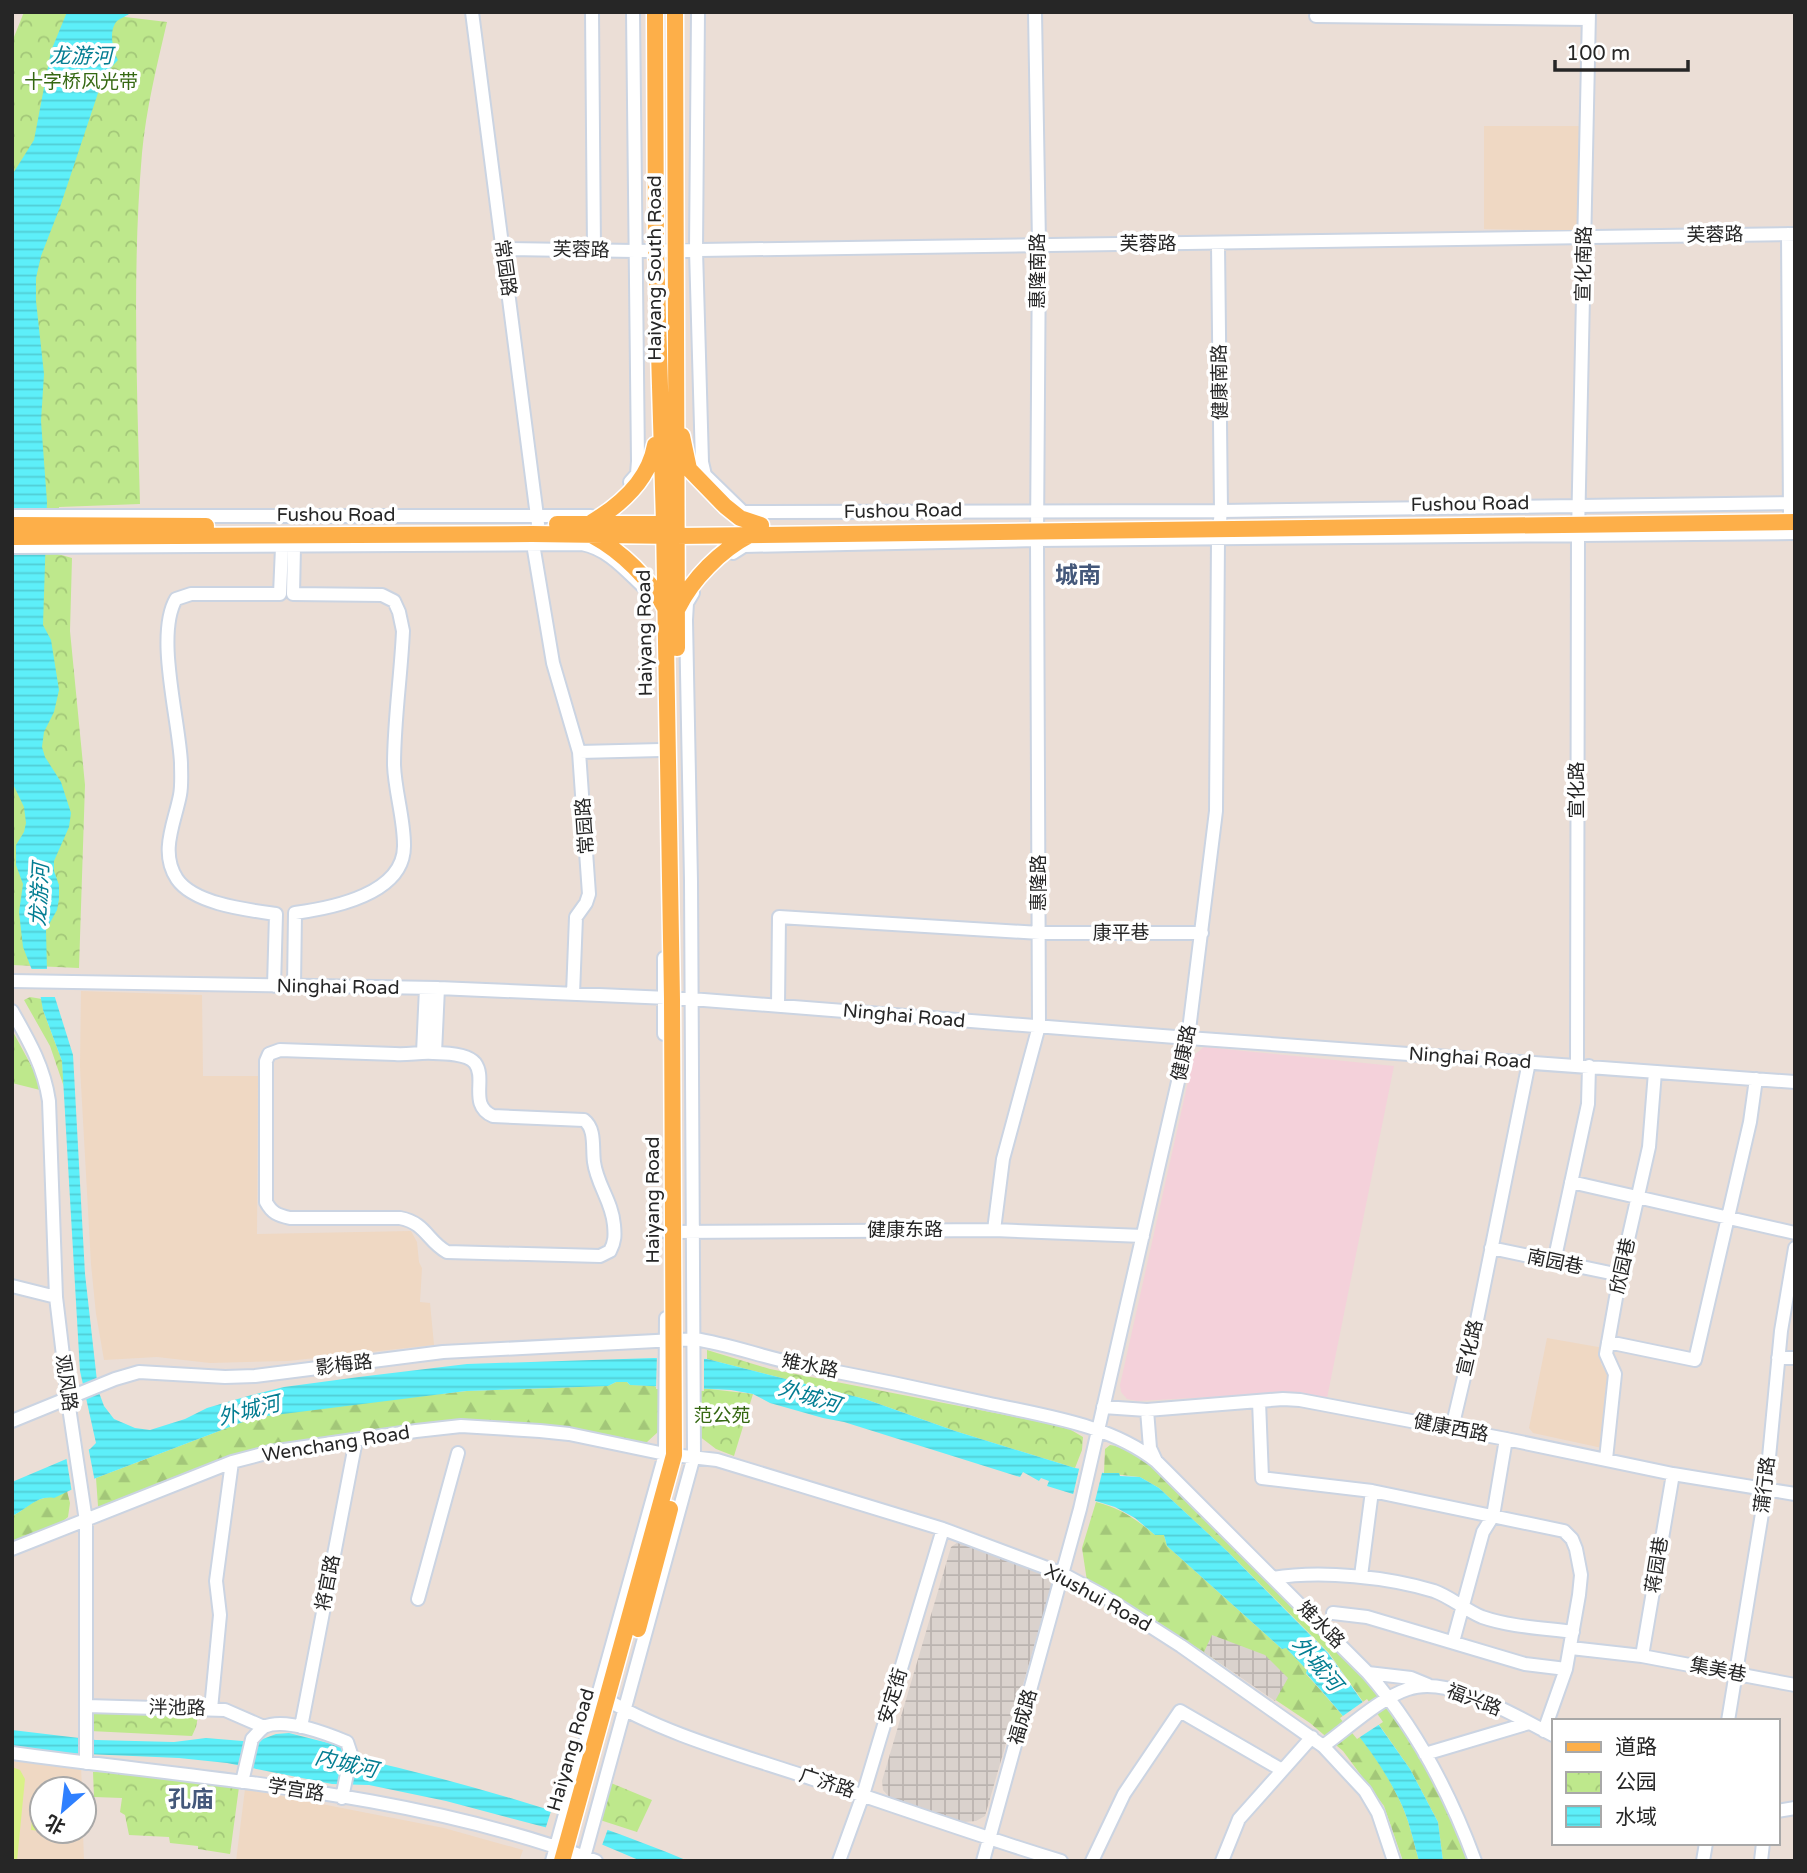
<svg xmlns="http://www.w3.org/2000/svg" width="1807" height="1873" viewBox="0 0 1807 1873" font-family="'Varela Round','Noto Sans SC',sans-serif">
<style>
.education{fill:#efd8c3}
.medical{fill:#f4d1da}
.forest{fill:url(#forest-firs)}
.park{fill:url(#park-crowns)}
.pitch{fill:#d9f186}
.plaza{fill:url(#plaza-grid)}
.water{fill:url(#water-rules)}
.pier{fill:#ebded6}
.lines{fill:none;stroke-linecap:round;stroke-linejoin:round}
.minor-casing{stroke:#cbd4e2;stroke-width:16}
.major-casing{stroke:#fff;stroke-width:19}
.minor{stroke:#fff;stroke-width:12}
.major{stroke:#fdaf49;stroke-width:16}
.labels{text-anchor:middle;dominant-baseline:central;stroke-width:7;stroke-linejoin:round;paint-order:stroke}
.park-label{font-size:19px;fill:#356812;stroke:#fff}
.street-label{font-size:19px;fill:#262626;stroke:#fff}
.water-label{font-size:21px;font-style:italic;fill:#037d92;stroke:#fff}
.quarter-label{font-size:23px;font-weight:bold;fill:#44587a;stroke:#fff}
</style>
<defs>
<pattern id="forest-firs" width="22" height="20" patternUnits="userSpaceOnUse" patternTransform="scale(1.75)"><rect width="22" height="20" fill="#bee88c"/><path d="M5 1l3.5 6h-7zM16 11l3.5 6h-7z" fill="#a3c779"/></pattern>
<pattern id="park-crowns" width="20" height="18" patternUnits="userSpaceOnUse" patternTransform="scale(1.75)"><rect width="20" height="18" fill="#bee88c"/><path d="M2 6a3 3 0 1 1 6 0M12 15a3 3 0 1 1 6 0" fill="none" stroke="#a3c779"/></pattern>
<pattern id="plaza-grid" width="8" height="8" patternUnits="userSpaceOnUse" patternTransform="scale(1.75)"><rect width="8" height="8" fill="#dad2cd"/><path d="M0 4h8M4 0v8" fill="none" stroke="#bbb4b0"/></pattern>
<pattern id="water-rules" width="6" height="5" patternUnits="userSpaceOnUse" patternTransform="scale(1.75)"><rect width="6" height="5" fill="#5deff9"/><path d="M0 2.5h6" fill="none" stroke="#51cdd5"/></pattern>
</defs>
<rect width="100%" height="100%" fill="#ebded6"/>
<path class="education" d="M1484 126H1582L1578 231 1484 229Z
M81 991 202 995 203 1076H258L257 1234 411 1231 417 1242 419 1262 422 1268 420 1302 430 1303 434 1345 288 1361 210 1363 157 1357 104 1360 96 1314 91 1264 80 1067Z
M1547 1338 1604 1348 1601 1364 1611 1380 1602 1448 1533 1433 1529 1428Z
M12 1757 81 1766 82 1789H42V1831H83L84 1861H12Z
M245 1789 444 1828 523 1850 519 1861H236Z"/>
<path class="medical" d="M1204 1047 1394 1066 1327 1398 1286 1393 1137 1401 1127 1399 1121 1392 1120 1385 1194 1055Z"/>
<path class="forest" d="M616 1382H627L630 1385 654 1386 661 1390 659 1431 647 1442 636 1444 517 1422 479 1421 239 1455 103 1511 98 1506 96 1478 248 1420 289 1411 467 1391 608 1386Z
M1110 1445C1155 1449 1276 1585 1312 1622 1334 1644 1360 1666 1379 1691 1417 1742 1446 1801 1467 1861H1443L1438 1822 1410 1769 1329 1653 1228 1552 1159 1488 1140 1477 1104 1473 1105 1449Z
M67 1491 70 1503 68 1517 57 1526 12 1544V1516C21 1512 25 1507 32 1503 44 1496 56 1497 67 1491Z
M1096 1502C1120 1508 1136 1519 1155 1535H1164L1167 1546 1282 1649 1286 1648 1307 1670 1306 1674C1340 1712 1377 1752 1399 1799 1409 1819 1413 1840 1419 1861H1403L1384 1806 1343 1751 1310 1723 1204 1652 1087 1581 1082 1548Z"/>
<path class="park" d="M24 12H107L125 17 167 22C157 65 146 109 142 153 132 269 137 387 140 504L59 507 58 554 72 558 70 631 85 785 79 968 12 965V42Z
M30 997 42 999 43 1010 62 1061 64 1087 50 1046 24 1000Z
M12 1030 39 1080 40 1090 12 1083Z
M707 1350 770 1369 1066 1427 1083 1437 1082 1450 1075 1468 955 1431 865 1399 707 1359Z
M701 1388 753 1394 734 1456 716 1449 699 1436Z
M92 1707 199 1711 196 1727 192 1736 90 1731Z
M93 1772 148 1773 239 1787 230 1854 198 1849V1846L170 1843 169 1837 129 1835 125 1815 120 1812 122 1798 94 1797Z
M611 1783 652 1800 637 1832 600 1820Z"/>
<path class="pitch" d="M12 1767 20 1770 25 1779 17 1861H12Z
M34 1792H42V1831H62L61 1833 31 1830Z"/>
<path class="plaza" d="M961 1540 1049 1572 1052 1584 985 1816 976 1821 964 1822 890 1798 883 1790 882 1781 951 1547Z
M1212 1635 1265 1655 1288 1678 1275 1701 1204 1652Z"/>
<path class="water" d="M67 12H131C128 16 120 18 117 21 108 31 113 51 118 60L106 73 102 81 60 207 41 256 36 278V301L44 374 41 421 47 502 43 625 51 640 59 690 54 712 44 732 42 747 45 757 61 782 71 813 69 827 54 861V871L59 885V899L57 910 46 930 47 972 73 1055 85 1274 98 1390 104 1406 114 1419 135 1428 150 1430 185 1419 207 1408 248 1396 284 1387 359 1377 467 1364 654 1358 707 1359 865 1399 955 1431 1075 1468 1104 1473H1119L1120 1476 1140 1477 1159 1488 1228 1552 1328 1653 1410 1769 1438 1822 1443 1861H1419C1413 1840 1409 1819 1399 1799 1376 1752 1340 1712 1306 1673L1307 1670 1286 1648 1282 1649 1167 1546 1164 1535H1155L1135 1518 1115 1507 1047 1486 1049 1481 1041 1478 1039 1481 1023 1472 1020 1477 844 1422 823 1418 770 1403 753 1394 731 1390 630 1385 627 1382H616L608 1386 466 1391 267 1416 248 1420 96 1478 54 1498C37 1495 26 1510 12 1516V1482L90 1449 96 1443 80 1371 62 1061 43 1010 39 988 23 947 19 912 23 884 16 865V845L24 832 26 823 24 807 12 782V175L34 140 51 51Z
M12 1730 96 1740 174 1742 206 1738 255 1742 276 1734 289 1733 340 1746 347 1750 348 1756C464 1782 578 1815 688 1861H641L596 1842 552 1829 446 1801 369 1785 332 1784 227 1763 179 1758 63 1753 12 1746Z"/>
<path class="pier" d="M27 969H50L58 997H37Z
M657 1354 704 1355V1391L656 1389Z
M88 1446 95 1482 72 1493 66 1456Z
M1080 1465 1103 1469 1094 1505 1072 1499Z
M1367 1699 1383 1722 1357 1739 1340 1718Z
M552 1808 609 1826 601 1848 545 1830Z"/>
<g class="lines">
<g class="minor-casing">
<path id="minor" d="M472 12 538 524
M592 12 594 250
M698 12 696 250 702 462 705 475 743 512 1221 511 1795 503
M1316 16 1589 19
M1788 234 1790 514
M502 249 635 251 1795 234
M630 482 637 474 638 461 633 12
M12 516H591
M532 538 553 663 579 752 589 894 586 903 576 917 573 994
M12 547 582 544C609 549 627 572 647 590
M733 553 744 546 1037 540 1795 533
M579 752 661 750
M664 958V1034
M12 981 438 988 691 999 1188 1038 1795 1082
M274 986 276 914C248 910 194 904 177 879 159 852 175 822 180 795 182 785 181 773 181 763 179 719 155 635 176 599L191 594H280L282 547
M294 986 295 913C332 908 405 894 404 845 404 818 395 792 394 765 394 720 401 676 403 631L399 612 394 601 382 595 293 594 294 547
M778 1006 779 917 1040 933H1202
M12 1011C29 1041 44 1067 49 1101L56 1297 70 1414 86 1521V1763
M280 1050C319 1051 357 1053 395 1054 408 1055 421 1052 433 1053 444 1053 468 1054 475 1063 487 1079 468 1105 493 1116L584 1120C596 1129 592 1148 594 1162 597 1185 612 1201 614 1225 615 1235 615 1242 610 1251L600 1256 447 1252C427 1241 426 1223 400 1218H290C277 1215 272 1213 266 1202V1061L269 1054Z
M423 1053 426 988
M435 1053 438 988
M1577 1065 1578 534 1589 12
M1571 1182 1795 1233
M994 1230 1003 1159 1039 1026 1037 540 1039 244 1035 12
M667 1232 994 1230 1143 1236
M1491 1248 1620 1275
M1554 1262 1588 1104 1589 1066
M12 1286 56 1297
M1608 1342 1695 1360 1750 1122 1756 1079
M1778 1358H1795
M1259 1401 1262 1478 1372 1491 1564 1531 1572 1539 1576 1549 1581 1575 1579 1595 1566 1669 1544 1731
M1103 1407 1147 1410 1283 1399 1300 1400 1506 1439 1673 1474 1795 1494
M1147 1410 1150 1448 1156 1461 1368 1673C1415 1727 1450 1793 1475 1861
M12 1421 115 1379 139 1372 225 1377 255 1376 443 1352 694 1339C729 1344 762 1357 797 1364 860 1376 923 1389 986 1403 1044 1416 1109 1424 1156 1461
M1452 1428 1474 1335 1529 1062
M1606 1459 1615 1374 1606 1354 1620 1275 1649 1147 1655 1072
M12 1549 232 1462 270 1452 416 1431 461 1426 540 1431 569 1434 665 1454 717 1460 943 1529 1063 1574 1100 1594 1181 1646 1323 1746 1365 1791 1378 1813 1394 1861
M1361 1576 1372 1491
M1273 1578C1321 1570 1388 1577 1434 1591 1451 1597 1465 1610 1482 1617 1511 1627 1543 1628 1573 1632
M418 1599 458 1453
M1333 1613 1367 1617 1525 1664 1566 1669
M1453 1642 1483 1532 1493 1516 1506 1439
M1571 1648 1642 1656 1795 1685
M1642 1656 1673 1474
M1368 1673 1411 1678 1428 1685
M601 1696C661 1734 745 1756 813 1779 896 1806 978 1836 1061 1861
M87 1706 225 1710 264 1727
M211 1709 220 1615 216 1581 232 1462
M1728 1721 1766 1489 1781 1331 1795 1248
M301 1727 356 1440
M1323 1746C1348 1728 1380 1698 1408 1689 1449 1674 1516 1717 1553 1735
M12 1753C207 1780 410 1791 596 1861
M1425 1754 1529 1723
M242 1782 252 1739C255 1736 260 1730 264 1727 284 1717 328 1734 347 1742L351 1754 342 1798
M1777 1811 1795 1808
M552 1861 665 1454 666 1318
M583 1861 694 1456 691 881 686 620 687 603 693 593
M839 1861 863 1795 943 1529
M983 1861 1080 1509 1188 1038 1216 811 1218 539 1221 511 1218 244
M1092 1861 1124 1794 1180 1711 1282 1770
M1222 1861 1239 1819 1312 1737
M1703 1861 1706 1843
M1761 1861 1763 1843"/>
</g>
<g class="major-casing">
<path id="major" d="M675 12 677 648
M682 436 689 469 725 506 740 518 761 525
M592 522C622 504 649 480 655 445
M557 524H675
M12 525 206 526
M593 536C621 551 651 580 665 608
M12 537 532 534 676 536 1795 522
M678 608C692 579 721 550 750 535
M638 1629 670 1509
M562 1861 674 1455 672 999 664 523 656 250 655 12"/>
</g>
<use href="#minor" class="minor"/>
<use href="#major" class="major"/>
</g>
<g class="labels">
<g class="park-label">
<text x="81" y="82">十字桥风光带</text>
<text x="722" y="1416">范公苑</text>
</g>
<g class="street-label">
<text transform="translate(1715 235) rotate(-1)">芙蓉路</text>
<text x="1148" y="244">芙蓉路</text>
<text transform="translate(581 250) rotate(1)">芙蓉路</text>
<text transform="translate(1584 264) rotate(-89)">宣化南路</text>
<text transform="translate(505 268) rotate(82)">常园路</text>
<text transform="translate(655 268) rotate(-90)">Haiyang South Road</text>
<text transform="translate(1038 271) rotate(-90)">惠隆南路</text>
<text transform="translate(1220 382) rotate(-91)">健康南路</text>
<text transform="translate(1470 504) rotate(-1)">Fushou Road</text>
<text transform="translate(903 511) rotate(-1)">Fushou Road</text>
<text x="336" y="515">Fushou Road</text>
<text transform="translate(645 633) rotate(-91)">Haiyang Road</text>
<text transform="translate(1577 790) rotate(-90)">宣化路</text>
<text transform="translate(585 826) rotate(-94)">常园路</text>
<text transform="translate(1039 883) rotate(-90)">惠隆路</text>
<text x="1121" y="933">康平巷</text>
<text transform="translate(338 987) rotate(1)">Ninghai Road</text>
<text transform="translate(904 1016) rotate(5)">Ninghai Road</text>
<text transform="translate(1184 1053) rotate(-79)">健康路</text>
<text transform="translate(1470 1058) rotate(4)">Ninghai Road</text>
<text transform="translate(653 1200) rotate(-90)">Haiyang Road</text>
<text x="905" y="1230">健康东路</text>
<text transform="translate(1555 1262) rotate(12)">南园巷</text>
<text transform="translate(1623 1266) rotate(-78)">欣园巷</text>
<text transform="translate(1470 1348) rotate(-77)">宣化路</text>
<text transform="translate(344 1365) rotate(-7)">影梅路</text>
<text transform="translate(810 1366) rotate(11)">雉水路</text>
<text transform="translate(66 1383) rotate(82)">观风路</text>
<text transform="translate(1451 1428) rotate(11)">健康西路</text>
<text transform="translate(336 1444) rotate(-9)">Wenchang Road</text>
<text transform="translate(1765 1485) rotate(-83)">蒲行路</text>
<text transform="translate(1657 1565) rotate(-81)">蒋园巷</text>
<text transform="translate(328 1583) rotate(-79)">将官路</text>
<text transform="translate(1098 1598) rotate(29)">Xiushui Road</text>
<text transform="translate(1321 1625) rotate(45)">雉水路</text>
<text transform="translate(1718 1670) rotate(11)">集美巷</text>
<text transform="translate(893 1696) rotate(-73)">安定街</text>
<text transform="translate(1474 1700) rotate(21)">福兴路</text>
<text transform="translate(177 1708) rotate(1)">泮池路</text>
<text transform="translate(1023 1717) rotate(-74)">福成路</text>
<text transform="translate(571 1750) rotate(-74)">Haiyang Road</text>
<text transform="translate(827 1783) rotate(18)">广济路</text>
<text transform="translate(296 1790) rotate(9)">学宫路</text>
</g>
<g class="water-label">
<text x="81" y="56">龙游河</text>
<text transform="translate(40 895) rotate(-87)">龙游河</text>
<text transform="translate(809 1397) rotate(17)">外城河</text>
<text transform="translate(249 1411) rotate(-14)">外城河</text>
<text transform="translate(1317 1664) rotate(50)">外城河</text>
<text transform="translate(346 1764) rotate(13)">内城河</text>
</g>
<g class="quarter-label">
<text x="1078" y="576">城南</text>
<text x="191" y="1800">孔庙</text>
</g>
</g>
<rect width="1807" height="1873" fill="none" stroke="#262626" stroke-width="28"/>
<rect x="1552" y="1719" width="228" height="126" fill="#ffffff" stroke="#a8a8a8" stroke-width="2"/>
<rect x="1566" y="1742" width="35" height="10" fill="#fdaf49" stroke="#a8a8a8" stroke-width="2"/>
<text x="1615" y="1754" font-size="21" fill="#262626">道路</text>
<rect x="1566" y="1772" width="35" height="21" fill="url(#park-crowns)" stroke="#a8a8a8" stroke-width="2"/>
<text x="1615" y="1789" font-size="21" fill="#262626">公园</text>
<rect x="1566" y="1806" width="35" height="21" fill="url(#water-rules)" stroke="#a8a8a8" stroke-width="2"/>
<text x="1615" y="1824" font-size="21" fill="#262626">水域</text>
<g transform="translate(63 1810) rotate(208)"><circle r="33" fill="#ffffff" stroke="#a8a8a8" stroke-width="2"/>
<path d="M0-5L12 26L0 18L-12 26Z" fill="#2f80ff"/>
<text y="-10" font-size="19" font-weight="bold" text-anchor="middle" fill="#262626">北</text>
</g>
<path d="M1555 60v10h133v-10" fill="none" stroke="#262626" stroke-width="3.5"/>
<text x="1566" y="60" font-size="21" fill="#262626" stroke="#ffffff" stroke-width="5" paint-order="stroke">100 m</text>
</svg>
